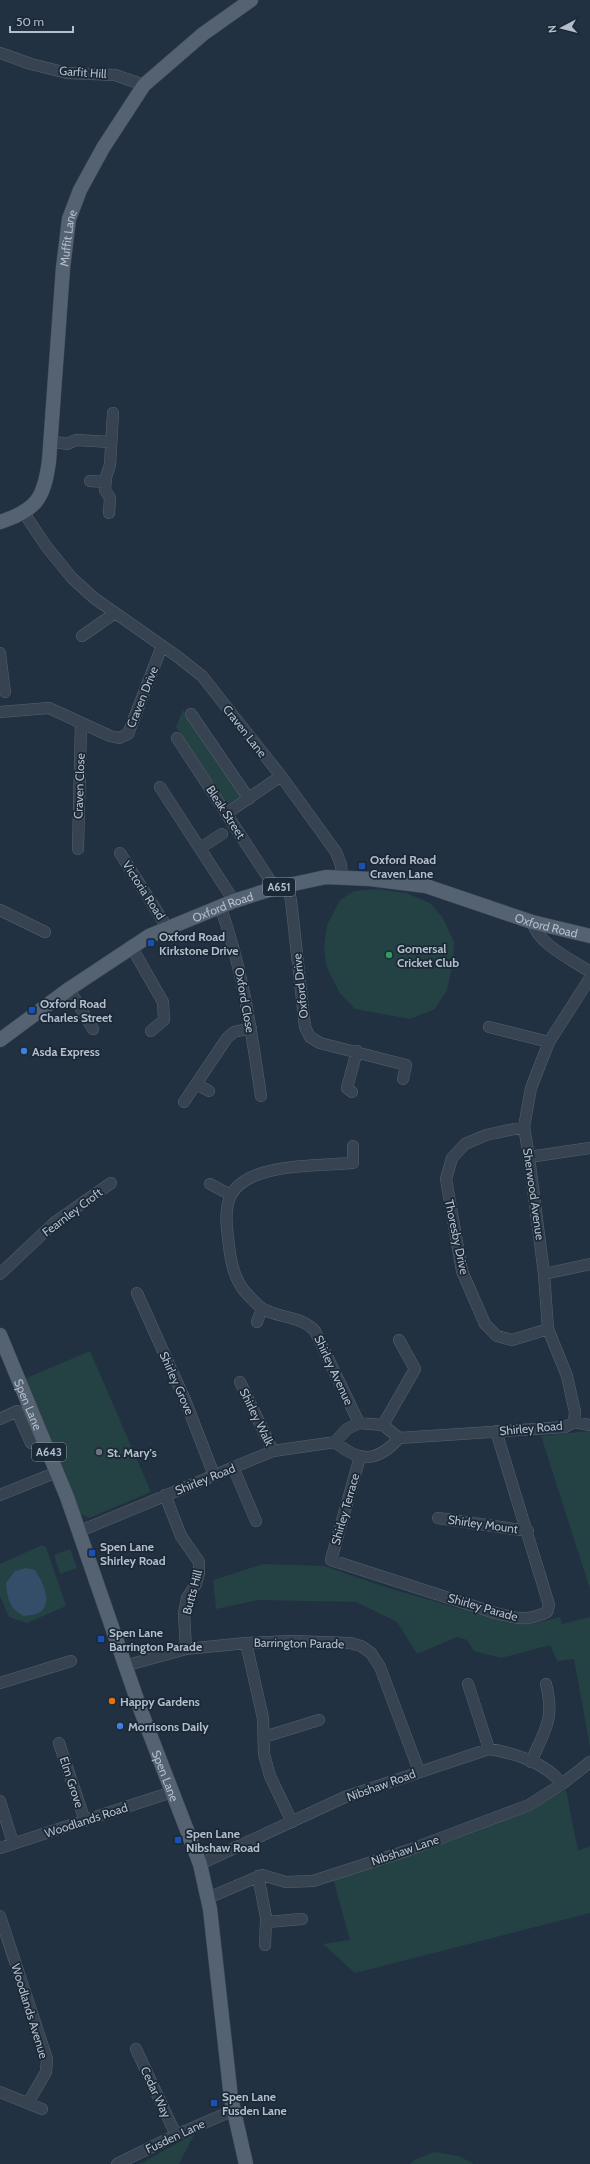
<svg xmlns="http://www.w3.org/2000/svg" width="590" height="2164" viewBox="0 0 590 2164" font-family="Cabin,sans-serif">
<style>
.green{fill:#244143}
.water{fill:#344e6a}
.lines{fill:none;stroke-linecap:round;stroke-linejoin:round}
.minor-casing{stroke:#54616f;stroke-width:12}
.major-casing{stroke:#404c5a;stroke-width:15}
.minor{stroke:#374351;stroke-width:11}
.major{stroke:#546271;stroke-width:14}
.transit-dot{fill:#1a4fb4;stroke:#1b2836;stroke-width:1.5}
.leisure-dot{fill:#2e9e5b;stroke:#1b2836;stroke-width:1.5}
.shop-dot{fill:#3f7fe0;stroke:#1b2836;stroke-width:1.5}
.worship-dot{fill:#6b7280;stroke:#1b2836;stroke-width:1.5}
.food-dot{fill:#e8710a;stroke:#1b2836;stroke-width:1.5}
.labels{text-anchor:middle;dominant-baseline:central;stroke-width:3.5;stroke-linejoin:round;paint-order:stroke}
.shield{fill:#1b2836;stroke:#85919f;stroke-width:1}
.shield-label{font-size:11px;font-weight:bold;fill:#b3becc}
.street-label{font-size:12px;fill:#b3becc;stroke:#1b2836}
.poi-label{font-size:12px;font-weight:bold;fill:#b3becc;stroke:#1b2836;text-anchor:start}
</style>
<rect width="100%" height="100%" fill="#223142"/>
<path class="green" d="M183 710 241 796 228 804 176 727Z
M377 889 406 893 430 903 443 918 454 942 453 962 447 990 435 1009 410 1019 355 1009 340 993 327 968 324 947 327 925 340 900 354 891Z
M90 1351 151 1492 89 1518 80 1514 24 1379Z
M590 1431V1589L541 1436Z
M42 1545 46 1547 66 1606 27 1623 9 1617 0 1596V1564Z
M70 1549 77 1568 60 1574 54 1555Z
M263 1564 324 1566 382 1586 508 1623 533 1624 560 1617 562 1624 590 1617V1747L574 1659 557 1661 550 1645 501 1658 474 1651 467 1640 457 1637 417 1654 397 1622 356 1602 258 1600 216 1609 213 1580Z
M566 1790 578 1851 590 1846V1913L355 1973 323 1944 350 1940 332 1875 529 1805Z
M195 2133 179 2164H140Z
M434 2152 459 2156 474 2164H410L414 2160Z"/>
<path class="water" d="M26 1568 35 1570C41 1579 54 1603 40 1612 36 1615 29 1615 24 1616 10 1609 7 1599 6 1583L15 1571Z"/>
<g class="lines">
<g class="minor-casing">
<path id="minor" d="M0 53 31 64 67 73 115 75 144 85
M50 441 67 444 76 440 111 442
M90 481 106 482
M24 513 46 546 72 578 94 598 178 657 202 676 281 776 336 852 341 865 342 876
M109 513 110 498 105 490 106 477 110 465 113 413
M82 636 115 613
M0 653 3 678 0 680
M3 678 5 692
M0 712 49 708 110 736 119 738 128 734 162 646
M191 714 249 799
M177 738 275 888
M160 787 234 901
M227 813 281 776
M200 848 222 834
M78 849 81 723
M120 853 167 927
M287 885 291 900 305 1027 310 1037 320 1043 406 1065 403 1079
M220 906C243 969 251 1030 261 1096
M0 910 45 932
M532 922C539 945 571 959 590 972
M131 946 163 1002 164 1020 151 1031
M69 989 93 1029
M489 1027 549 1042
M196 1084 209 1091
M352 1092 347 1088 357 1051
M184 1102 227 1038 234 1032 251 1028
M524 1127 486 1135 465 1144 452 1158 446 1179 462 1271 485 1324 497 1336 512 1340 548 1329
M353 1146V1163C321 1166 248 1162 231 1195 225 1207 226 1224 228 1237 230 1258 233 1281 249 1296 253 1300 258 1306 263 1309 279 1318 302 1316 315 1331L359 1423
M529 1157 590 1148
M210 1184 231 1195
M0 1274 54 1223 111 1183
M544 1274 590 1264
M137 1293 185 1400 214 1475
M257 1322 262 1308
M240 1382 273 1451
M0 1419 17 1411 31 1443
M574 1422 575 1412 567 1376 548 1329 544 1274 529 1157 524 1127 531 1088 549 1042 590 978
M383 1425 415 1369 399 1340
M335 1442C360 1463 378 1462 399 1438
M360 1457 331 1560 495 1613C516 1618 526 1622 547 1612L549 1605 496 1431
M233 1467 256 1521
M0 1495 57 1472
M165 1495 181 1536 199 1562V1573L196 1584 187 1598 184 1613 186 1649
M438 1518 528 1531
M80 1531 273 1451 335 1442 347 1429 359 1423 383 1425 399 1438 565 1427 574 1422 590 1425
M246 1643 263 1718 264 1754 270 1776 292 1822
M124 1666 186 1649 246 1643 291 1641 350 1643 361 1646 371 1653 380 1667 419 1771
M0 1683 71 1661
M468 1684 489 1749
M264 1737 319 1720
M59 1743 85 1821
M531 1762C545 1729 555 1720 546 1684
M0 1801 13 1843
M0 1848 172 1792
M200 1864 345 1797 489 1749C515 1753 546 1763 562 1784
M258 1876 267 1922 302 1919
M208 1898 262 1875 286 1882 313 1881 409 1850 529 1805 562 1784 590 1762
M0 1916 47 2059 46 2072 28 2103
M265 1945 266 1920
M136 2049 176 2135
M0 2092 42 2109
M117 2164 176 2135 234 2110"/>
</g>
<g class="major-casing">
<g id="major">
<path id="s1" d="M0 522C37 510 44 498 49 461L63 268 69 219 80 190 103 148 144 85 203 34 251 0"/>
<path id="s2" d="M0 1040 69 989 149 936 234 901 275 888 326 877 370 879 426 886 532 922 590 936"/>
<path id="s3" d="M0 1335 67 1497 141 1711 200 1864 210 1909 231 2098 246 2164"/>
</g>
</g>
<use href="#minor" class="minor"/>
<use href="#major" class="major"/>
</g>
<g class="transit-dot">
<rect x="358" y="862" width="8" height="8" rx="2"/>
<rect x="147" y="939" width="8" height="8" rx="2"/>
<rect x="28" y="1006" width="8" height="8" rx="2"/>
<rect x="88" y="1549" width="8" height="8" rx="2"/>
<rect x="97" y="1635" width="8" height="8" rx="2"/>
<rect x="174" y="1836" width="8" height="8" rx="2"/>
<rect x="210" y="2099" width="8" height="8" rx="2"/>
</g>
<circle class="leisure-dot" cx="389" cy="955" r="4"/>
<g class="shop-dot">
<circle cx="24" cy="1051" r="4"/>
<circle cx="120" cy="1726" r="4"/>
</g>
<circle class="worship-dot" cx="99" cy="1452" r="4"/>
<circle class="food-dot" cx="112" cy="1701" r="4"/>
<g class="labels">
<g class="shield">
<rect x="263" y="878" width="32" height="18" rx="3"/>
<rect x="32" y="1443" width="34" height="18" rx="3"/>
</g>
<g class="shield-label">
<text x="279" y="887">A651</text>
<text x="49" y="1452">A643</text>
</g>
<g class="street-label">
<text transform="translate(83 72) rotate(4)">Garfit Hill</text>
<text stroke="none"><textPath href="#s1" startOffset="309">Muffit Lane</textPath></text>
<text transform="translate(142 697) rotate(-68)">Craven Drive</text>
<text transform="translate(245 731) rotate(52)">Craven Lane</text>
<text transform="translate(79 786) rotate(-88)">Craven Close</text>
<text transform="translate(226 812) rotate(57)">Bleak Street</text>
<text transform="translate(144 890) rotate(57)">Victoria Road</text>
<text stroke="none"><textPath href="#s2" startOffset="261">Oxford Road</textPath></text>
<text stroke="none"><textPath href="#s2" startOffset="596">Oxford Road</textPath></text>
<text transform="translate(300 986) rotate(-96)">Oxford Drive</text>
<text transform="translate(245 1000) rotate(80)">Oxford Close</text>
<text transform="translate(534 1194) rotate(82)">Sherwood Avenue</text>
<text transform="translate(72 1212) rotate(-37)">Fearnley Croft</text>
<text transform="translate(457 1237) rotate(78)">Thoresby Drive</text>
<text transform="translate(334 1370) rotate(65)">Shirley Avenue</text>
<text transform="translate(177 1383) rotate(66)">Shirley Grove</text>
<text stroke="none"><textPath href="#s3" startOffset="75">Spen Lane</textPath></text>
<text transform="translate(257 1417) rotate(64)">Shirley Walk</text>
<text transform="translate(531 1428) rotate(-5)">Shirley Road</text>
<text transform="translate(205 1479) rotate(-22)">Shirley Road</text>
<text transform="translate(345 1509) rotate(-74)">Shirley Terrace</text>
<text transform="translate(483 1524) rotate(8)">Shirley Mount</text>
<text transform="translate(192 1592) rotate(-75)">Butts Hill</text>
<text transform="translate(483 1607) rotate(16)">Shirley Parade</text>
<text transform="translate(299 1643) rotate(1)">Barrington Parade</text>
<text stroke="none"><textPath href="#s3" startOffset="471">Spen Lane</textPath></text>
<text transform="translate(72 1782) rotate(72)">Elm Grove</text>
<text transform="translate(381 1785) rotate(-20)">Nibshaw Road</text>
<text transform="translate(86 1820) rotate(-18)">Woodlands Road</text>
<text transform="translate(405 1850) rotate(-19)">Nibshaw Lane</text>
<text transform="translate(30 2011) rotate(73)">Woodlands Avenue</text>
<text transform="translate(156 2092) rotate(65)">Cedar Way</text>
<text transform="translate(175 2136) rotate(-25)">Fusden Lane</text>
</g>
<g class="poi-label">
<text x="370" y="859">Oxford Road<tspan x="370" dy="14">Craven Lane</tspan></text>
<text x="159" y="936">Oxford Road<tspan x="159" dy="14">Kirkstone Drive</tspan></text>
<text x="397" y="948">Gomersal<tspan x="397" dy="14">Cricket Club</tspan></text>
<text x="40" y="1003">Oxford Road<tspan x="40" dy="14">Charles Street</tspan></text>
<text x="32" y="1051">Asda Express</text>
<text x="107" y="1452">St. Mary's</text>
<text x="100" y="1546">Spen Lane<tspan x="100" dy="14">Shirley Road</tspan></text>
<text x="109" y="1632">Spen Lane<tspan x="109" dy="14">Barrington Parade</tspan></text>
<text x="120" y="1701">Happy Gardens</text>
<text x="128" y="1726">Morrisons Daily</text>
<text x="186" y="1833">Spen Lane<tspan x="186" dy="14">Nibshaw Road</tspan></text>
<text x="222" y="2096">Spen Lane<tspan x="222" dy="14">Fusden Lane</tspan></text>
</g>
</g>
<g transform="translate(562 28) rotate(263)" stroke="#1b2836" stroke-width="3" paint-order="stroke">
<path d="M0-3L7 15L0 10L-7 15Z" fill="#b3becc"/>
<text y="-6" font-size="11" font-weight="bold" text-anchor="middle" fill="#b3becc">N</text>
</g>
<path d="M10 26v6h63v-6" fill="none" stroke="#b3becc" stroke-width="2"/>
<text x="16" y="26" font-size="12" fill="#b3becc" stroke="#1b2836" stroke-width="3" paint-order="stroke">50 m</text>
</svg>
